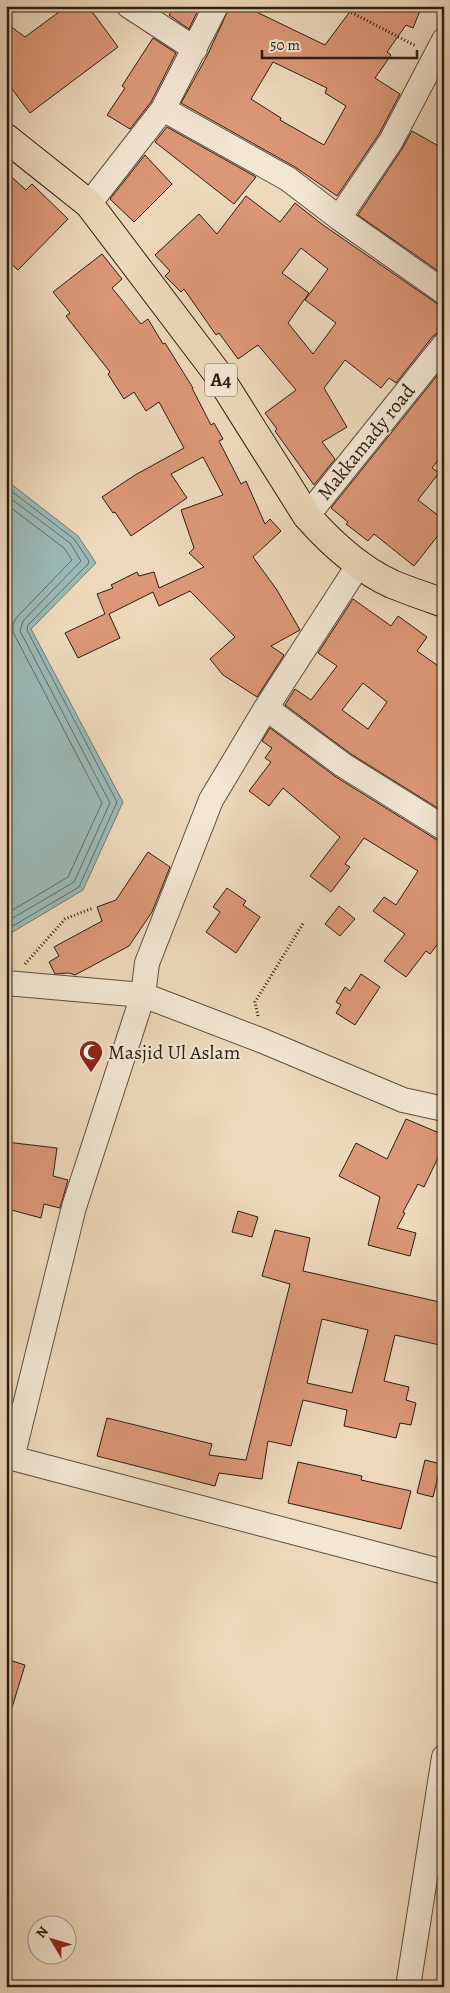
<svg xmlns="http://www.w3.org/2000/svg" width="450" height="1993" viewBox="0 0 450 1993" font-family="Alegreya,serif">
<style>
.water{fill:#9ab9b6;stroke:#6e7b75}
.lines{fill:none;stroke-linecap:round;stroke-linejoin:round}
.shore{stroke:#626b64;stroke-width:1}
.building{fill:#db9777;stroke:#2b1d13;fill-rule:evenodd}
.street-casing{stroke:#5c4c3d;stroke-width:26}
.highway-casing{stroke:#2b1d13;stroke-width:30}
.path{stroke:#2b1d13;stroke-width:3;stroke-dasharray:1 2.5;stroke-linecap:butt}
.street{stroke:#f3e6d3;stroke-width:24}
.highway{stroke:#edd8bb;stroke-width:28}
.labels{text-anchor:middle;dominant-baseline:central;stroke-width:4;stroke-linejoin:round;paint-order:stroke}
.shield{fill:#f3e6d3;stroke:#67594d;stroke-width:1}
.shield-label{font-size:19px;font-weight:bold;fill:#2b1d13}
.street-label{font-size:20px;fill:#2b1d13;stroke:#f3e6d3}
.poi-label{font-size:20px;fill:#2b1d13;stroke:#f3e6d3;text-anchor:start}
</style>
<rect width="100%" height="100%" fill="#edd8bb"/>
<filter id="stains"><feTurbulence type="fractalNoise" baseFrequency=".004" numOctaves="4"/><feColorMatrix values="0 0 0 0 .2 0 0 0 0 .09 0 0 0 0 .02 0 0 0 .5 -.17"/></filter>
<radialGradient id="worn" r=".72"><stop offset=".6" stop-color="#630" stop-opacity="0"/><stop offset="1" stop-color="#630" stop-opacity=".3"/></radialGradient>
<path class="water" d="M6 480 78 536 96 563 31 629 123 802 83 890 6 936Z"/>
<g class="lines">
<path class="shore" d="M6 487 74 539 89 561 88 564 28 625 27 630 117 802 79 887 6 930
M6 495 70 543 81 561 23 621 20 631 110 803 74 882 6 922
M6 504 64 548 72 560 17 617 13 624V632L102 803 68 877 6 914"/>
</g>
<path class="building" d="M67 6H88L118 47 30 113 6 81V23L25 37Z
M175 6H192L198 10 189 29 169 15Z
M230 6 241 11 244 6 325 45 354 6H422L413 28 406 25 387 52 391 55 375 78 400 94 379 134 337 196 295 167 181 103 207 56ZM273 62 327 88 325 93 346 106 324 145 280 120 281 118 251 99Z
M153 38 176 53 151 102 130 129 107 115 125 88 122 86Z
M167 127 256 177 234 204 155 142Z
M412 131 444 149V275L358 215 402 149Z
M145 155 172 184 134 222 110 199Z
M6 172 26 190 32 184 68 219 18 270 6 259Z
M246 196 280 222 295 203 323 225 436 303 444 306V332H439L433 336 396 383 389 378 381 388 345 360 324 388 347 427 322 442 335 459 314 485 275 431 277 429 265 413 296 390 258 345 238 359 219 333 216 335 184 289 181 292 165 276 170 271 155 255 199 214 217 234ZM301 248 328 269 305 300 336 323 313 354 288 323 309 293 282 273Z
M102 254 122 279 112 288 141 324 148 319 163 344 165 343 193 388H192L211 425 214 423 223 439 219 441 241 484 246 481 265 524 270 519 281 531 253 557 277 590 300 630 271 646 284 655 257 697 223 675 210 659 235 637 190 591 159 606 153 592 109 614 120 638 78 658 65 633 105 614 97 594 113 588 111 585 137 572 139 576 154 572 159 588 204 567 189 553 194 548 181 510 223 495 203 457 171 474 187 498 131 536 115 512 113 513 102 497 135 475 184 448 159 402 146 411 134 392 124 399 108 374 110 372 66 316 70 313 53 292Z
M444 367V453L432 468 439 473 418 500 444 520V528L414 566 374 534 368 541 346 524 348 522 331 508Z
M353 599 391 626 398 616 427 637 417 651 444 670V812L351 754 285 705 295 689 311 700 337 666 318 653ZM363 683 387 702 368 729 342 710Z
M270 728 336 777 437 840 444 842V936L430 954 426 951 406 977 384 961 405 934 373 911 384 897 396 905 418 871 364 838 345 864 350 867 331 892 310 876 340 837 283 788 269 806 249 791 271 762 265 758 272 748 262 741Z
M148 852 170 867 152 912 129 946 75 975 69 973 55 974 49 962 59 956 54 947 102 921 97 907 116 900Z
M227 888 246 901 243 905 260 917 236 953 206 932 220 912 213 907Z
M339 906 355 919 340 936 325 924Z
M361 974 380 987 355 1025 336 1013 341 1005 336 1002 345 987 350 991Z
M406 1119 444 1135V1145L424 1187 418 1184 403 1212 405 1213 397 1228 416 1233 410 1256 368 1245 380 1197 339 1176 356 1143 387 1159Z
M6 1142 57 1148 53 1176 68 1180 60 1208 44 1204 41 1218 8 1209 12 1195 6 1194Z
M238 1211 258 1217 252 1237 232 1232Z
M275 1230 310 1238 303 1271 444 1303V1346L395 1335 384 1381 409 1387 406 1400 416 1403 411 1425 400 1423 396 1438 358 1429 344 1426 347 1410 303 1400 291 1446 268 1441 262 1479 219 1473 215 1486 97 1456 107 1418 212 1444 209 1455 246 1460 290 1284 262 1276ZM322 1319 368 1330 352 1393 307 1383Z
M425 1460 441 1464 433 1497 417 1493Z
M298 1462 362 1476 361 1480 411 1491 401 1529 288 1503Z
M6 1659 25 1665 10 1714H6Z"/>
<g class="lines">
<g class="street-casing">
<path id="street" d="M129 6 195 49
M163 109 288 179 339 218 444 292
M89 204 163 109 216 6
M339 218 391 141 444 40
M307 516 444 345
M266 708 359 564
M444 828 343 765 266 708 211 800 147 963 143 995 263 1041 403 1100 444 1109
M6 983 143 995 74 1207 12 1458 444 1572
M408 1987 444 1757"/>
</g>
<g class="highway-casing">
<path id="highway" d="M6 138 89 204 217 373 307 516C331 543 359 569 392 584 409 591 427 597 444 603"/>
</g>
<path class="path" d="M339 6 416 46
M25 964 65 919 93 908
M258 1016 255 1002 304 922"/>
<use href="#street" class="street"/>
<use href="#highway" class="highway"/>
</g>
<defs>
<g id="mosque-pin" transform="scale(1.25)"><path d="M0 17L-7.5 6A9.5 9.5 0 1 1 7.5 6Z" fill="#8f2418" stroke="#f3e6d3"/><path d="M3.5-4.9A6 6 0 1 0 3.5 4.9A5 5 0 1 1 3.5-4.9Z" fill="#fff"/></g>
</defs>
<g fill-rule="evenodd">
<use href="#mosque-pin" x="91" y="1052"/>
</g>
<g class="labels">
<rect class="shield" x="205" y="363.5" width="32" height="33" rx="4"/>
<g class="shield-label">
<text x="221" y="380">A4</text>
</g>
<g class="street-label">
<text transform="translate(366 442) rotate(-51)">Makkamady road</text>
</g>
<g class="poi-label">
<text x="108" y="1052">Masjid Ul Aslam</text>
</g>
</g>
<rect width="450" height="1993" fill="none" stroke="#edd8bb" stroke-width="25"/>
<rect x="8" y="8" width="435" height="1978" fill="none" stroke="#2b1d13" stroke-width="2.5"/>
<rect x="12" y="12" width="425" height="1968" fill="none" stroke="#2b1d13"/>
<g transform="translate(52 1940) rotate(308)"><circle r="24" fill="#f3e6d3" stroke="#a39686"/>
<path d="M0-4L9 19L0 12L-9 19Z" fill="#8f2418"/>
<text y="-8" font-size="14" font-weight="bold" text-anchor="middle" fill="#2b1d13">N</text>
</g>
<path d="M262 50v8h155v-8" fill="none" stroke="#2b1d13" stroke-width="2.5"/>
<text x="270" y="50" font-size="15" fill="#2b1d13" stroke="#f3e6d3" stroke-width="4" paint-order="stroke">50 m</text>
<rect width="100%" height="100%" filter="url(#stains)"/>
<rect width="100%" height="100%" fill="url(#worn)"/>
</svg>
